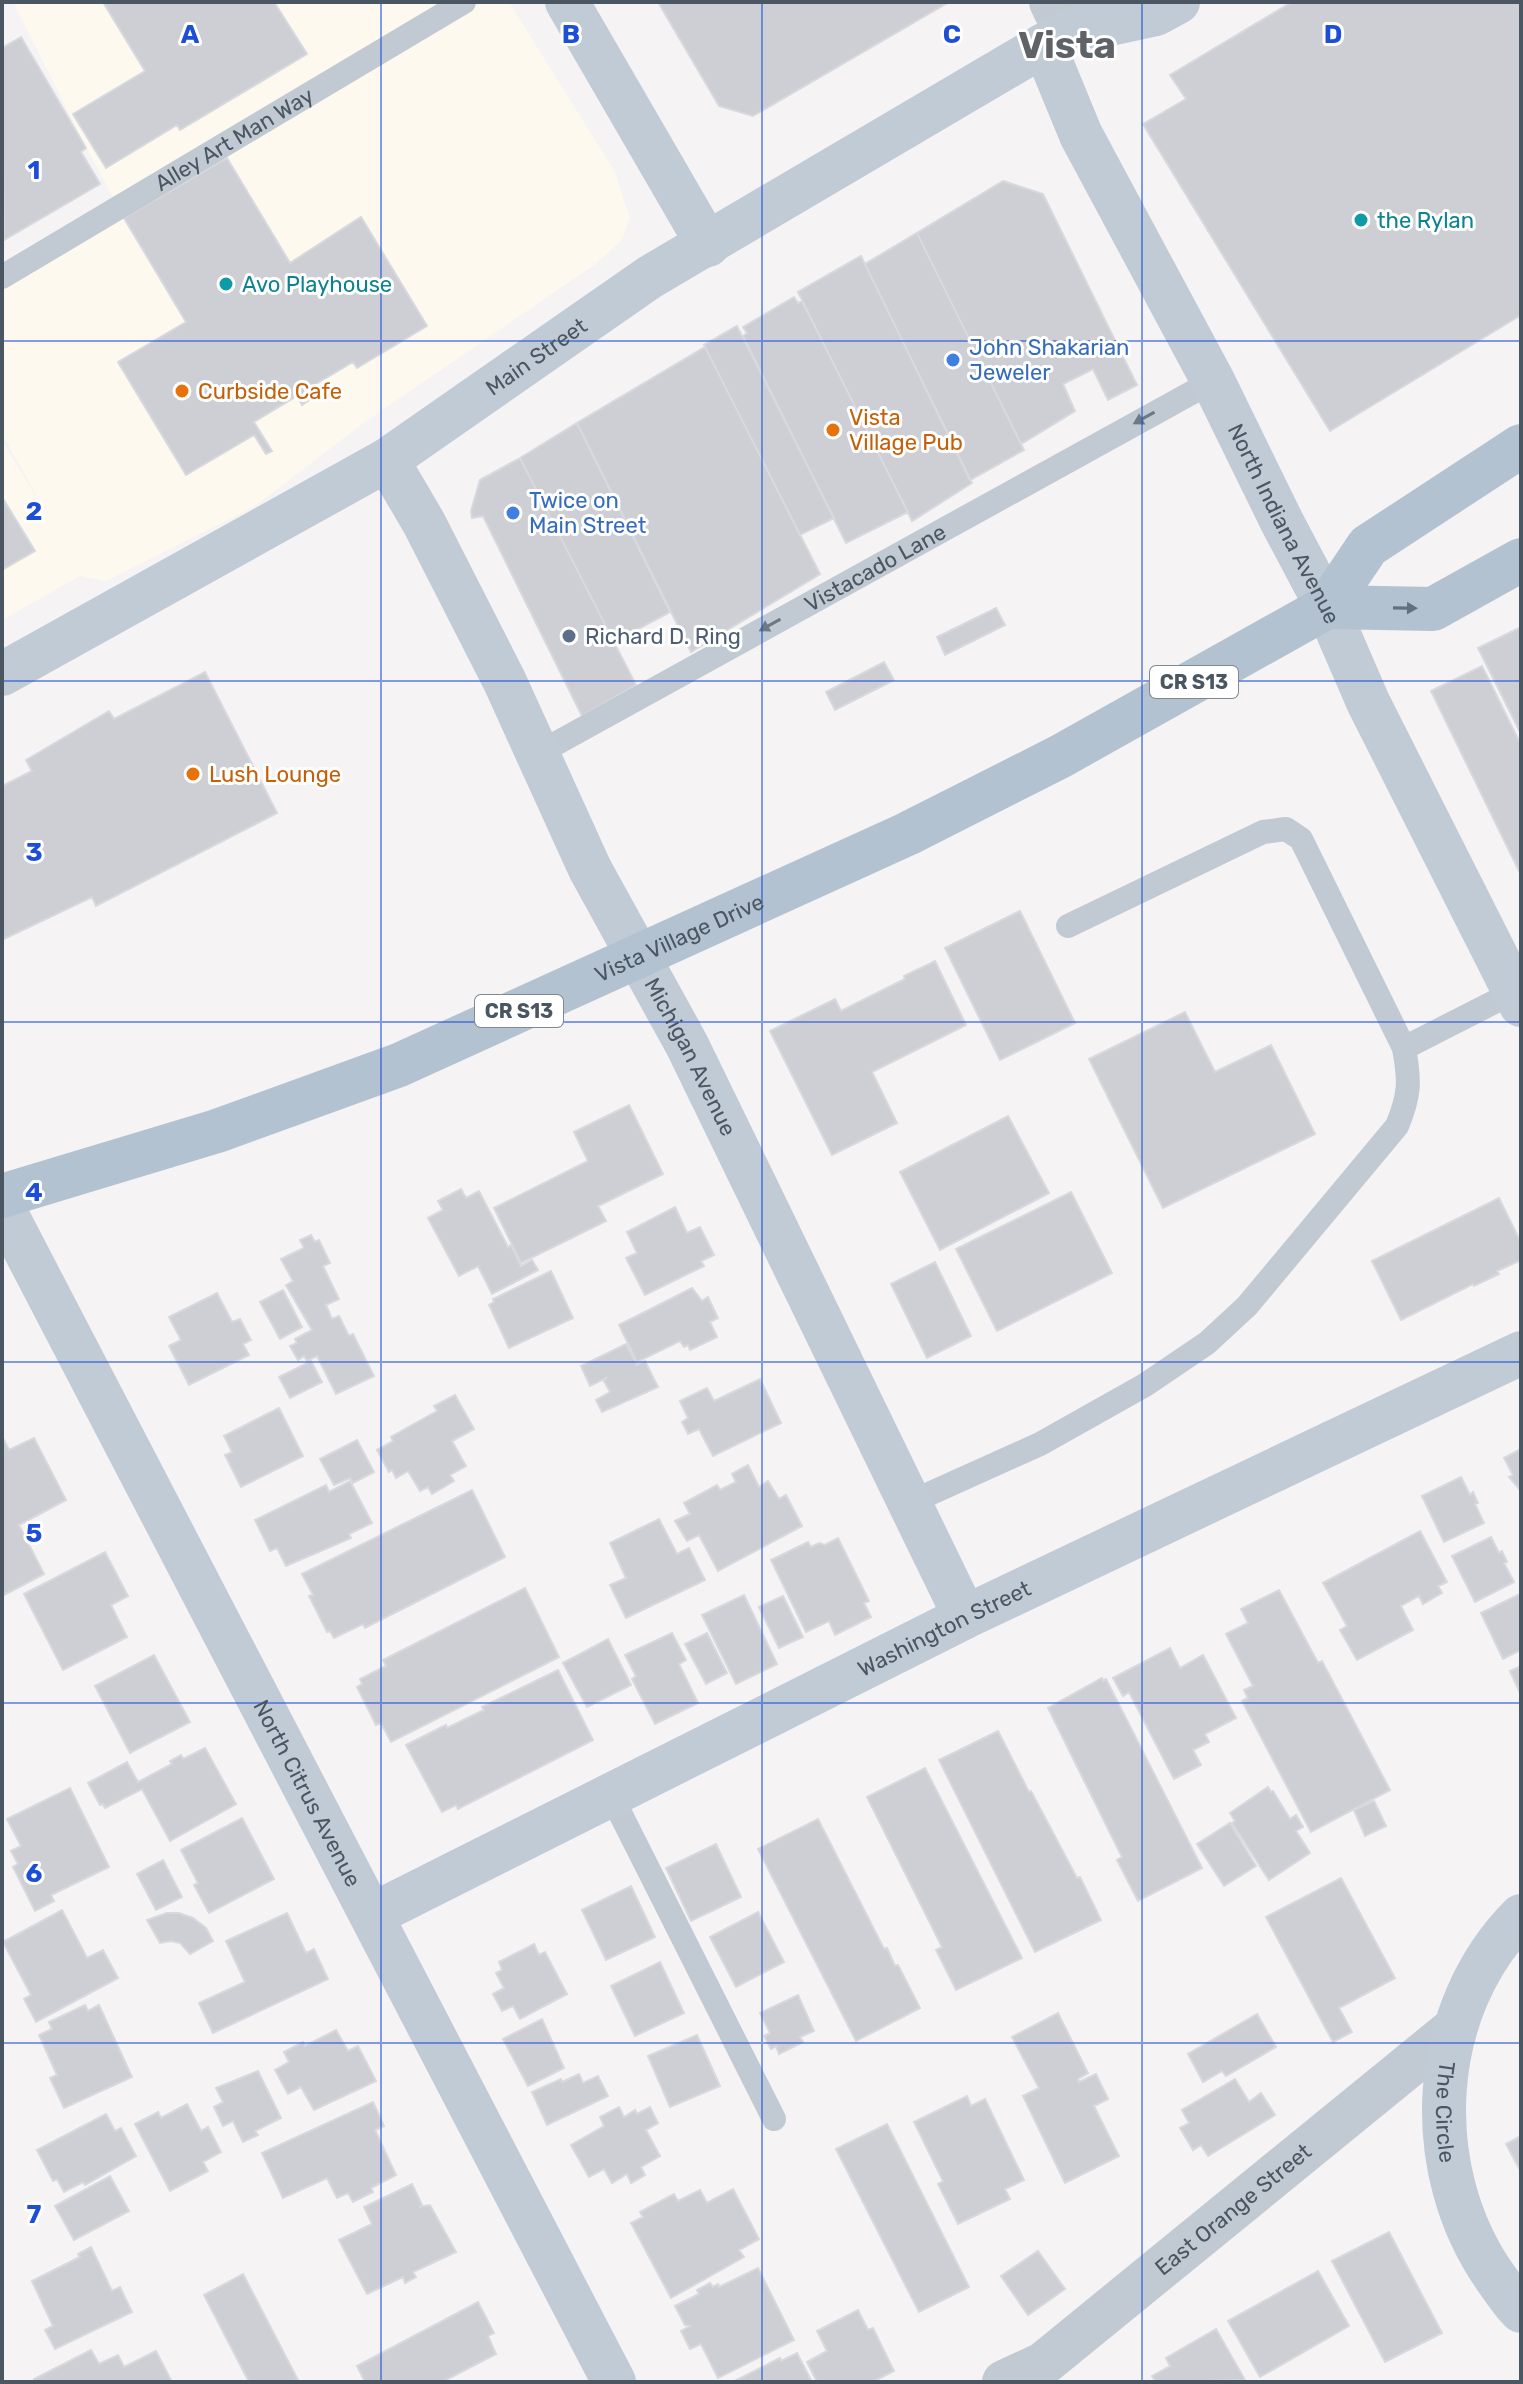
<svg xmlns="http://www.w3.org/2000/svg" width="1523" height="2384" viewBox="0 0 1523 2384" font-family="Rubik,sans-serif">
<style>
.commercial{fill:#fdf9ef}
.building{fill:#cdcfd5;stroke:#d7d9de;stroke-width:2}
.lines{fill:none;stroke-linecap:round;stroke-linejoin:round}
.lane{stroke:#c1cad2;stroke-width:24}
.street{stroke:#c1cad2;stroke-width:44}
.secondary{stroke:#c1cbd6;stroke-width:44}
.primary{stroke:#b3c2d1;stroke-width:44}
.oneway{fill:#6e7983}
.oneway2{fill:#64717d}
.grid{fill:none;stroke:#1d4ed8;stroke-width:2;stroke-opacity:0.55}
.culture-dot{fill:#0f9aa8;stroke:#fff;stroke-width:3}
.shop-dot{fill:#3f7fe0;stroke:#fff;stroke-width:3}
.food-dot{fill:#e8710a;stroke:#fff;stroke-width:3}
.service-dot{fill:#5c6f8a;stroke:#fff;stroke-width:3}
.labels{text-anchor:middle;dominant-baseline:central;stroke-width:6;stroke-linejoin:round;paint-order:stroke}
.shield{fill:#fff;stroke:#808990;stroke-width:2}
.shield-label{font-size:20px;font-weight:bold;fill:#4a5661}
.street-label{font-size:22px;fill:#4a5661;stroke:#fff}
.culture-label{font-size:22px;fill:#0d838f;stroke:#fff;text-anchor:start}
.shop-label{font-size:22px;fill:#366cbe;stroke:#fff;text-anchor:start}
.food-label{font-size:22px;fill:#c56008;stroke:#fff;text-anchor:start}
.service-label{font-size:22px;fill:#4e5e75;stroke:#fff;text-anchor:start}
.town-label{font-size:38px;font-weight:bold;fill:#5f6368;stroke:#fff}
.grid-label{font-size:26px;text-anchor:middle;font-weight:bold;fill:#1d4ed8;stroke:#fff;stroke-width:6;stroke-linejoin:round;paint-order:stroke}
</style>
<rect width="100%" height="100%" fill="#f5f3f3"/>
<path class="commercial" d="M13 2H509L615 172 630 219 620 242 594 265 365 422 252 508 106 581 80 576 2 620V441L52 523 2 434V290L124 216 89 153Z"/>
<path class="building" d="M103 2H274L307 54 180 130 177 125 106 168 73 114 145 71Z
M658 2H949L753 116 719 106Z
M1292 2H1521V315L1330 431 1143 124 1186 99 1170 75Z
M21 37 86 148 81 152 100 184 4 240 2 48Z
M227 158 290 263 361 217 427 326 357 368 353 362 306 390 311 399 302 405 297 396 254 422 272 451 266 454 254 435 186 475 118 362 186 322 124 218Z
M1003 181 1043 194 1137 385 1108 400 1093 369 1063 384 1075 411 1021 444 917 233Z
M917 233 1024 450 970 480 865 264Z
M861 256 972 483 912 521 798 292Z
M794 297 798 303 802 301 908 512 846 543 743 336 747 333 743 327Z
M737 326 834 518 800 535 704 345Z
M705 347 820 574 691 652 577 423Z
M577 423 670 612 614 642 520 458Z
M520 458 636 685 582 716 483 516 472 518 471 511 480 480Z
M2 497 35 551 2 570Z
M996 608 1005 625 945 655 937 637Z
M1521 627V734L1478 648Z
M884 662 894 680 835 710 826 692Z
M1482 666 1521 745V875L1431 691Z
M205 672 277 813 96 906 92 897 2 940V786L32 771 26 760 109 711 114 719Z
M1020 911 1075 1023 1000 1060 945 948Z
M935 961 966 1025 872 1072 897 1123 832 1155 770 1031 835 999 841 1011 905 979 904 976Z
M1185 1012 1215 1072 1271 1045 1315 1134 1163 1208 1089 1059Z
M629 1105 663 1174 598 1206 606 1221 521 1263 494 1208 588 1161 574 1132Z
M1008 1116 1049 1193 940 1250 900 1172Z
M461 1189 466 1198 479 1191 508 1247 511 1245 521 1266 532 1260 538 1270 492 1294 478 1266 459 1276 428 1218 443 1210 438 1201Z
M1071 1192 1112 1273 997 1331 956 1249Z
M1499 1198 1521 1243V1260L1497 1271 1499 1274 1474 1286 1473 1284 1401 1320 1372 1261Z
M675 1207 687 1233 700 1227 714 1255 701 1261 704 1266 645 1295 626 1258 637 1253 627 1232Z
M311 1235 315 1242 319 1240 330 1263 323 1266 339 1299 326 1305 332 1319 339 1316 349 1336 353 1334 374 1376 336 1394 317 1356 307 1361 304 1356 298 1360 290 1346 297 1343 295 1339 312 1330 286 1285 293 1281 281 1259 304 1248 300 1240Z
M935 1262 971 1336 927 1358 891 1284Z
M551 1271 573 1318 509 1348 489 1305 494 1302 493 1299Z
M692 1288 702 1301 708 1297 718 1318 710 1322 717 1337 690 1350 688 1345 684 1347 680 1341 637 1362 619 1325Z
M283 1290 302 1327 280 1339 260 1302Z
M217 1293 232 1322 240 1319 251 1340 243 1344 249 1355 189 1385 169 1346 181 1340 169 1317Z
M626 1344 637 1365 645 1361 658 1387 602 1412 596 1400 610 1392 604 1381 606 1378 590 1386 581 1366Z
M311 1361 322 1382 290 1398 279 1377Z
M760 1379 781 1423 713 1456 699 1429 688 1434 682 1422 688 1418 680 1401 707 1388 714 1401Z
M455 1395 474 1429 452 1441 466 1466 450 1475 454 1481 432 1494 428 1487 420 1491 408 1471 396 1478 392 1470 389 1472 377 1450 393 1441 391 1437 437 1411 434 1406Z
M279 1408 303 1456 241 1487 225 1455 232 1452 224 1436Z
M2 1436 9 1450 34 1438 66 1500 19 1525 44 1574 2 1596Z
M357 1440 374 1472 353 1483 350 1478 334 1485 320 1459Z
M1521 1449V1491L1509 1477 1513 1475 1504 1458Z
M748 1465 759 1487 768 1481 779 1499 786 1495 802 1526 718 1571 699 1535 687 1541 675 1521 690 1514 684 1503 717 1485 720 1490 736 1482 732 1474Z
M1461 1477 1470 1495 1473 1492 1478 1503 1475 1504 1484 1523 1444 1542 1422 1496Z
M350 1481 372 1523 349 1534 351 1538 286 1566 277 1548 270 1551 255 1520 326 1485 329 1492Z
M472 1490 505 1557 365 1628 363 1624 334 1638 330 1631 327 1632 309 1596 313 1595 302 1574Z
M659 1519 677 1554 689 1548 705 1580 626 1618 610 1585 626 1578 610 1543Z
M1420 1531 1447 1582 1438 1586 1442 1593 1423 1604 1419 1596 1401 1606 1413 1630 1357 1660 1340 1630 1347 1626 1323 1583Z
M1491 1537 1499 1553 1502 1551 1507 1562 1504 1563 1514 1582 1475 1602 1452 1556Z
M838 1538 869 1601 864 1603 871 1617 835 1635 829 1621 806 1632 771 1560 808 1542 811 1547 819 1543 825 1545Z
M105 1552 128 1596 111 1605 127 1637 63 1670 24 1594Z
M525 1588 559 1657 391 1742 381 1723 376 1725 357 1687 362 1684 360 1679 386 1666 383 1660Z
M1279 1590 1318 1663 1322 1661 1390 1790 1311 1832 1242 1701 1248 1698 1244 1690 1253 1686 1226 1634 1248 1623 1241 1609Z
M1520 1594 1521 1650 1503 1659 1481 1613Z
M744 1595 777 1664 736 1684 702 1615Z
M783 1596 803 1637 779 1648 759 1607Z
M672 1633 686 1660 679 1664 698 1703 655 1724 632 1679 636 1676 625 1655Z
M707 1633 727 1673 706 1684 685 1644Z
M608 1639 631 1685 587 1707 563 1663Z
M1170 1648 1180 1668 1203 1655 1236 1718 1205 1734 1209 1742 1193 1750 1201 1765 1174 1779 1129 1692 1123 1696 1113 1678Z
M154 1655 190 1722 130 1753 95 1686Z
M1521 1666V1695L1510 1671Z
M558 1670 593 1740 458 1809 456 1805 442 1812 406 1745 446 1725 447 1728 484 1710 482 1707Z
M1102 1678 1103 1681 1106 1679 1202 1868 1138 1901 1117 1860 1122 1857 1048 1708Z
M998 1731 1029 1792 1031 1791 1077 1878 1080 1877 1101 1920 1035 1952 939 1760Z
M205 1748 236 1804 170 1841 142 1789 105 1808 103 1804 100 1805 88 1783 127 1762 138 1782 172 1764 170 1761 181 1755 183 1759Z
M925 1768 1022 1958 956 1990 936 1950 942 1947 867 1797Z
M1268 1787 1271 1792 1273 1791 1290 1819 1296 1815 1303 1827 1296 1831 1310 1853 1269 1880 1232 1823 1235 1821 1230 1813Z
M70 1788 109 1867 51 1895 54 1901 35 1911 13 1867 18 1864 11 1851 21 1846 7 1819Z
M1374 1801 1386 1826 1365 1836 1354 1810Z
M242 1818 274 1879 209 1913 194 1885 198 1883 181 1850Z
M818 1819 884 1949 887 1948 895 1966 898 1965 920 2008 856 2041 758 1849Z
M1230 1823 1256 1866 1224 1886 1197 1844Z
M716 1844 741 1897 691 1921 666 1868Z
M163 1860 182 1897 156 1910 137 1874Z
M1341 1878 1395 1978 1339 2008 1352 2032 1333 2042 1266 1917Z
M631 1886 655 1937 606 1960 582 1910Z
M62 1910 87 1958 103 1950 118 1978 36 2022 24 1999 31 1995 3 1942Z
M758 1912 784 1962 736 1987 710 1937Z
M167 1913H179L193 1918 206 1928 213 1941 190 1954 180 1943 171 1941 160 1943 147 1920Z
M287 1913 306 1953 314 1949 328 1979 213 2033 199 2003 245 1982 226 1941Z
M534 1944 539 1955 545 1952 567 1994 520 2019 513 2006 502 2011 493 1994 504 1988 496 1973 502 1970 499 1962Z
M660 1962 684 2013 635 2036 611 1986Z
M798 1995 814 2031 800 2037 803 2042 779 2054 776 2046 771 2049 764 2036 770 2033 760 2013Z
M85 2005 88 2011 99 2005 132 2077 64 2108 50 2078 57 2075 39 2035 52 2029 49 2022Z
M1058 2013 1088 2073 1078 2079 1079 2082 1096 2074 1108 2099 1094 2106 1119 2156 1065 2183 1023 2096 1039 2088 1012 2037Z
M1257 2014 1276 2047 1226 2076 1222 2071 1203 2082 1188 2054Z
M542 2019 564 2068 528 2086 503 2039Z
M336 2030 348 2051 358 2046 376 2081 314 2110 301 2087 288 2094 275 2070 289 2062 284 2052 303 2042 305 2046Z
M697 2035 720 2086 670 2107 648 2056Z
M258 2071 281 2118 255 2131 258 2135 243 2142 233 2121 223 2126 214 2107 223 2102 216 2088Z
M579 2074 583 2083 598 2076 608 2096 547 2125 532 2092 561 2079 562 2082Z
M1235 2079 1249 2102 1261 2093 1275 2115 1208 2156 1201 2145 1193 2150 1180 2128 1189 2123 1182 2110Z
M967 2096 971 2106 985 2099 1024 2180 1005 2189 1010 2199 958 2224 938 2184 943 2181 914 2122Z
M373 2102 384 2126 375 2130 396 2175 371 2188 373 2192 353 2202 348 2193 337 2198 327 2178 283 2198 262 2153Z
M187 2104 201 2131 208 2127 221 2152 203 2162 208 2171 170 2191 135 2124 158 2112 161 2118Z
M619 2107 624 2117 635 2110 637 2114 650 2107 658 2123 646 2130 660 2156 641 2167 645 2175 631 2183 627 2174 612 2183 604 2169 589 2177 571 2145 604 2126 600 2117Z
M106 2114 115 2131 121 2128 136 2156 85 2185 83 2182 64 2192 57 2179 53 2181 37 2150Z
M887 2124 969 2287 919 2312 836 2149Z
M1521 2136V2172L1506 2144Z
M110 2176 129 2211 74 2240 55 2206Z
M412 2184 422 2205 419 2207 430 2205 456 2252 413 2272 416 2277 405 2283 403 2277 367 2294 339 2240 372 2224 364 2207Z
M733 2189 759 2239 739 2250 744 2257 671 2298 631 2223 643 2217 640 2212 674 2194 678 2201 700 2190 707 2203Z
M1389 2232 1442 2333 1385 2362 1332 2261Z
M91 2247 112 2291 120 2287 132 2312 55 2349 45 2330 53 2326 32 2281 80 2257 78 2254Z
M1038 2251 1065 2289 1028 2315 1001 2276Z
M758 2268 794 2340 718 2378 701 2344 690 2349 681 2331 690 2326 685 2325 675 2306 699 2294 697 2290 710 2283 713 2287 718 2284 719 2287Z
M1318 2271 1349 2326 1260 2377 1228 2321Z
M243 2274 299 2382H249L204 2295Z
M478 2302 494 2333 488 2336 496 2354 442 2382H365L357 2366Z
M858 2310 868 2330 873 2328 894 2371 872 2382H817L807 2362 827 2351 817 2331Z
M1216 2329 1245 2380 1156 2382 1152 2376 1170 2366 1166 2358Z
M91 2350 99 2364 118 2355 124 2367 156 2351 172 2382H35L34 2379Z
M797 2353 812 2382H733L780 2358 781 2361Z"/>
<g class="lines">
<g class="lane">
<path id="s1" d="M2 277 464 2"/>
<path id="s2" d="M537 754 1213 381"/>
<path d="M1068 926 1263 832 1286 829 1301 839 1404 1048"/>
<path d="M909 1503 1040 1444 1145 1385 1207 1343 1247 1306 1397 1126C1410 1095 1410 1081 1404 1048L1514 992"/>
<path d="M611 1795 774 2119"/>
</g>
<g class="street">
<path d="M1051 2 1066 33"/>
<path id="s3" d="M1004 2382 1043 2364 1455 2028"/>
</g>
<g class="secondary">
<path d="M567 2 708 245"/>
<path d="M1096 27 1156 14 1178 2"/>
<path id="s4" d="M1044 45 1081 135 1213 381 1282 522 1327 607 1368 702 1521 1005"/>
<path id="s5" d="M387 460 424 523 505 682 590 869 687 1045 965 1617"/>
<path id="s6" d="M2 674 387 460 650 277 1044 45 1126 2"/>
<path id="s7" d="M2 1206 614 2382"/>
<path id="s8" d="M372 1915 965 1617 1521 1353"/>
<path id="s9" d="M1521 1916C1427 2010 1420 2170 1495 2277 1503 2288 1511 2301 1521 2311"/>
</g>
<g class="primary">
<path d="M1327 607 1433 609 1521 560"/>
<path id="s10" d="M2 1196 217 1131 399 1065 907 834 1061 756 1327 607 1368 546 1521 446"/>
</g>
</g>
<defs><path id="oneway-solid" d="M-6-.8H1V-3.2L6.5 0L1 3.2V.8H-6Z" transform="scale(2)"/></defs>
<g class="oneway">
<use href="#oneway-solid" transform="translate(1144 418) rotate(151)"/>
<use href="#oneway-solid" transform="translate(770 625) rotate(151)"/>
</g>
<use class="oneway2" href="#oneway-solid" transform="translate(1405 608) rotate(1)"/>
<path class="grid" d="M381 2V2382M762 2V2382M1142 2V2382M2 341H1521M2 681H1521M2 1022H1521M2 1362H1521M2 1703H1521M2 2043H1521"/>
<g class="culture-dot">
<circle cx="1361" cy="220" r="8"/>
<circle cx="226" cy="284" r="8"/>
</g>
<g class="shop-dot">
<circle cx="953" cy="360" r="8"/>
<circle cx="513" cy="513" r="8"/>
</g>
<g class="food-dot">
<circle cx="182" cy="391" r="8"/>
<circle cx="833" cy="430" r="8"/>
<circle cx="193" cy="774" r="8"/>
</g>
<circle class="service-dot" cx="569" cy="636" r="8"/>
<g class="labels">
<g class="shield">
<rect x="1150" y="666" width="88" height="32" rx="6"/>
<rect x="475" y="995" width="88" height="32" rx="6"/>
</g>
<g class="shield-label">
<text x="1194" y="682">CR S13</text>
<text x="519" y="1011">CR S13</text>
</g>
<g class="street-label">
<text stroke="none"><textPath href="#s1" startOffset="270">Alley Art Man Way</textPath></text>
<text stroke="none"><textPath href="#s6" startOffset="622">Main Street</textPath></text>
<text stroke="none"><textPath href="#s4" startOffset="536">North Indiana Avenue</textPath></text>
<text stroke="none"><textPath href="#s2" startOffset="386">Vistacado Lane</textPath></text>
<text stroke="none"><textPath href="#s10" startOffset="726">Vista Village Drive</textPath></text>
<text stroke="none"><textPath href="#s5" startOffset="670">Michigan Avenue</textPath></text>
<text stroke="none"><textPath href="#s8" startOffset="640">Washington Street</textPath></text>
<text stroke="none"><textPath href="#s7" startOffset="662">North Citrus Avenue</textPath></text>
<text stroke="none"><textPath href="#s9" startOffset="216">The Circle</textPath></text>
<text stroke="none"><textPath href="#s3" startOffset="288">East Orange Street</textPath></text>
</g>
<g class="culture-label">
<text x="1377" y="220">the Rylan</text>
<text x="242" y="284">Avo Playhouse</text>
</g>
<g class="shop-label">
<text x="969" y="347">John Shakarian<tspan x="969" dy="25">Jeweler</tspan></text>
<text x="529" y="500">Twice on<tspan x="529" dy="25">Main Street</tspan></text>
</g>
<g class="food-label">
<text x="198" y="391">Curbside Cafe</text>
<text x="849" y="417">Vista<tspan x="849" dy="25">Village Pub</tspan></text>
<text x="209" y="774">Lush Lounge</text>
</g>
<g class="service-label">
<text x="585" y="636">Richard D. Ring</text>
</g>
<g class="town-label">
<text x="1067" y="45">Vista</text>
</g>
</g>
<g class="grid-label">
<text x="190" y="43">A</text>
<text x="571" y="43">B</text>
<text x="952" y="43">C</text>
<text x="1333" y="43">D</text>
<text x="34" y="179">1</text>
<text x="34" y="520">2</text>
<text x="34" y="861">3</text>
<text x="34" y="1201">4</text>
<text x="34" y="1542">5</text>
<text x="34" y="1882">6</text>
<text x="34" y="2223">7</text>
</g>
<rect width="1523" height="2384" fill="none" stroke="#4a5661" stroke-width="8"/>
</svg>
